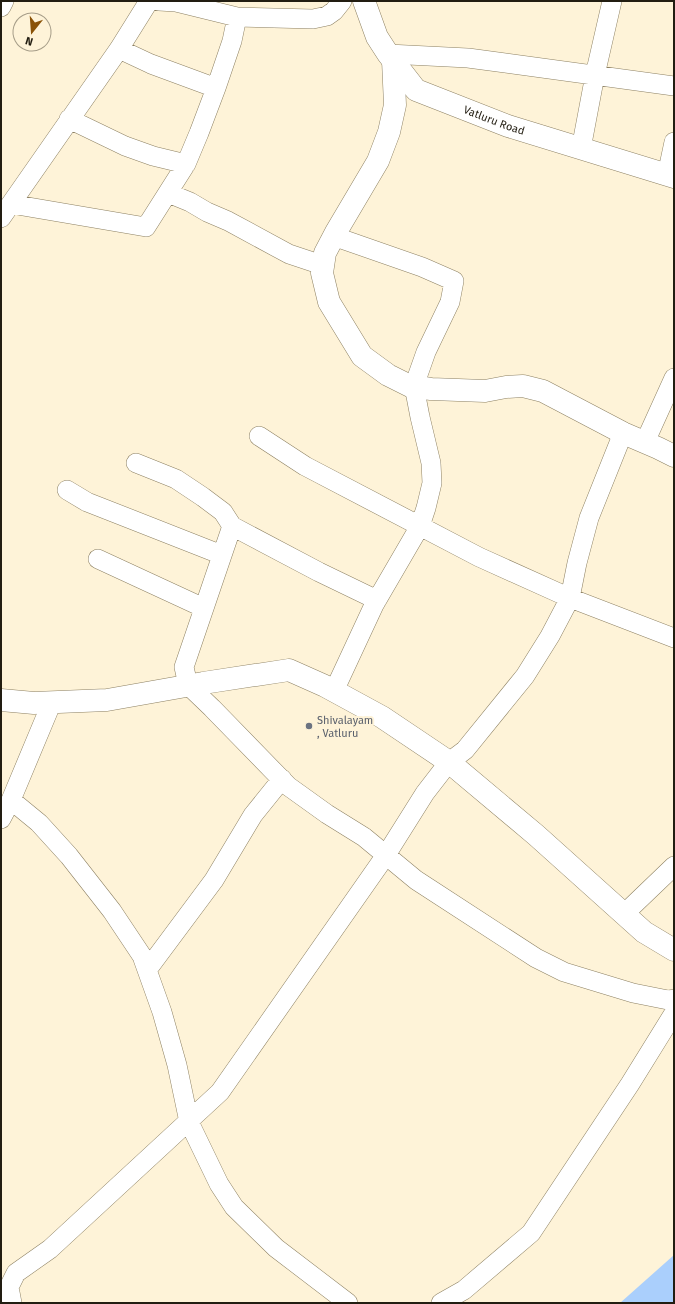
<svg xmlns="http://www.w3.org/2000/svg" width="675" height="1304" viewBox="0 0 675 1304" font-family="'Fira Sans',sans-serif">
<style>
.water{fill:#aacffc}
.lines{fill:none;stroke-linecap:round;stroke-linejoin:round}
.minor-casing{stroke:#8d8163;stroke-width:20}
.tertiary-casing{stroke:#8d8163;stroke-width:23}
.secondary-casing{stroke:#8d8163;stroke-width:23}
.minor{stroke:#fff;stroke-width:19}
.tertiary{stroke:#fff;stroke-width:22}
.secondary{stroke:#fff;stroke-width:22}
.worship-dot{fill:#6b7280;stroke:#fef3d8;stroke-width:1.5}
.labels{text-anchor:middle;dominant-baseline:central;stroke-width:4;stroke-linejoin:round;paint-order:stroke}
.street-label{font-size:11px;fill:#221d11;stroke:#fef3d8}
.worship-label{font-size:11px;fill:#5b616d;stroke:#fef3d8;text-anchor:start}
</style>
<rect width="100%" height="100%" fill="#fef3d8"/>
<path class="water" d="M674 1255V1303H620Z"/>
<g class="lines">
<g class="minor-casing">
<path id="minor" d="M159 1 176 2 237 17 313 19 327 16 334 11 342 1
M1 7 4 1
M119 49 151 64 216 88
M388 54 468 58 674 86
M69 119 125 146 153 156 186 164
M581 149 595 75 612 1
M667 175 674 142
M168 193 190 202 207 212 228 221 289 254 322 265
M11 204 146 227 186 164 199 133 216 88 232 41 237 17
M1 218 119 49 149 1
M333 236 422 267 454 281 450 302 426 352 414 386 420 417 431 463 432 483 426 508 420 526 374 605 334 691
M259 436 305 466 479 557 570 598 674 638
M645 442 674 378
M136 463 176 479 203 497 223 512 232 526 319 572 377 600
M67 490 87 502 222 555
M232 526 184 667 188 685 212 708 288 786 327 814 364 837 416 880 536 958 564 972 633 993 668 1000 674 999
M98 559 204 608
M11 800 39 823 69 856 112 911 142 956 162 1012 177 1065 189 1122 219 1184 234 1207 276 1248 348 1303
M1 819 11 800 52 702
M624 914 674 866
M147 970 214 880 253 815 282 779
M12 1303 9 1287 16 1273 50 1249 220 1092 386 855 425 793 449 762 465 750 525 676 550 636 570 598 577 563 589 518 623 433
M441 1303 464 1290 531 1233 630 1084 674 1013"/>
</g>
<g class="tertiary-casing">
<path id="tertiary" d="M393 60 395 105 389 132 378 161 336 232 325 253 322 273 329 302 362 356 388 375 410 386 431 389 485 391 506 387 523 386 543 391 623 433 658 448 674 456
M1 700 34 703 107 700 203 683 289 670 325 686 382 717 449 762 536 835 644 932 674 950"/>
</g>
<g class="secondary-casing">
<g id="secondary">
<path id="s1" d="M364 1 377 37 388 54 416 90 508 126 674 177"/>
</g>
</g>
<use href="#minor" class="minor"/>
<use href="#tertiary" class="tertiary"/>
<use href="#secondary" class="secondary"/>
</g>
<circle class="worship-dot" cx="309" cy="726" r="4"/>
<g class="labels">
<g class="street-label">
<text stroke="none"><textPath href="#s1" startOffset="188">Vatluru Road</textPath></text>
</g>
<g class="worship-label">
<text x="317" y="720">Shivalayam<tspan x="317" dy="13">, Vatluru</tspan></text>
</g>
</g>
<rect width="675" height="1304" fill="none" stroke="#221d11" stroke-width="4"/>
<g transform="translate(32 32) rotate(197)"><circle r="19" fill="#fef3d8" stroke="#a69d88"/>
<path d="M0-3L7 15L0 10L-7 15Z" fill="#8a5206"/>
<text y="-6" font-size="11" font-weight="bold" text-anchor="middle" fill="#221d11">N</text>
</g>
</svg>
